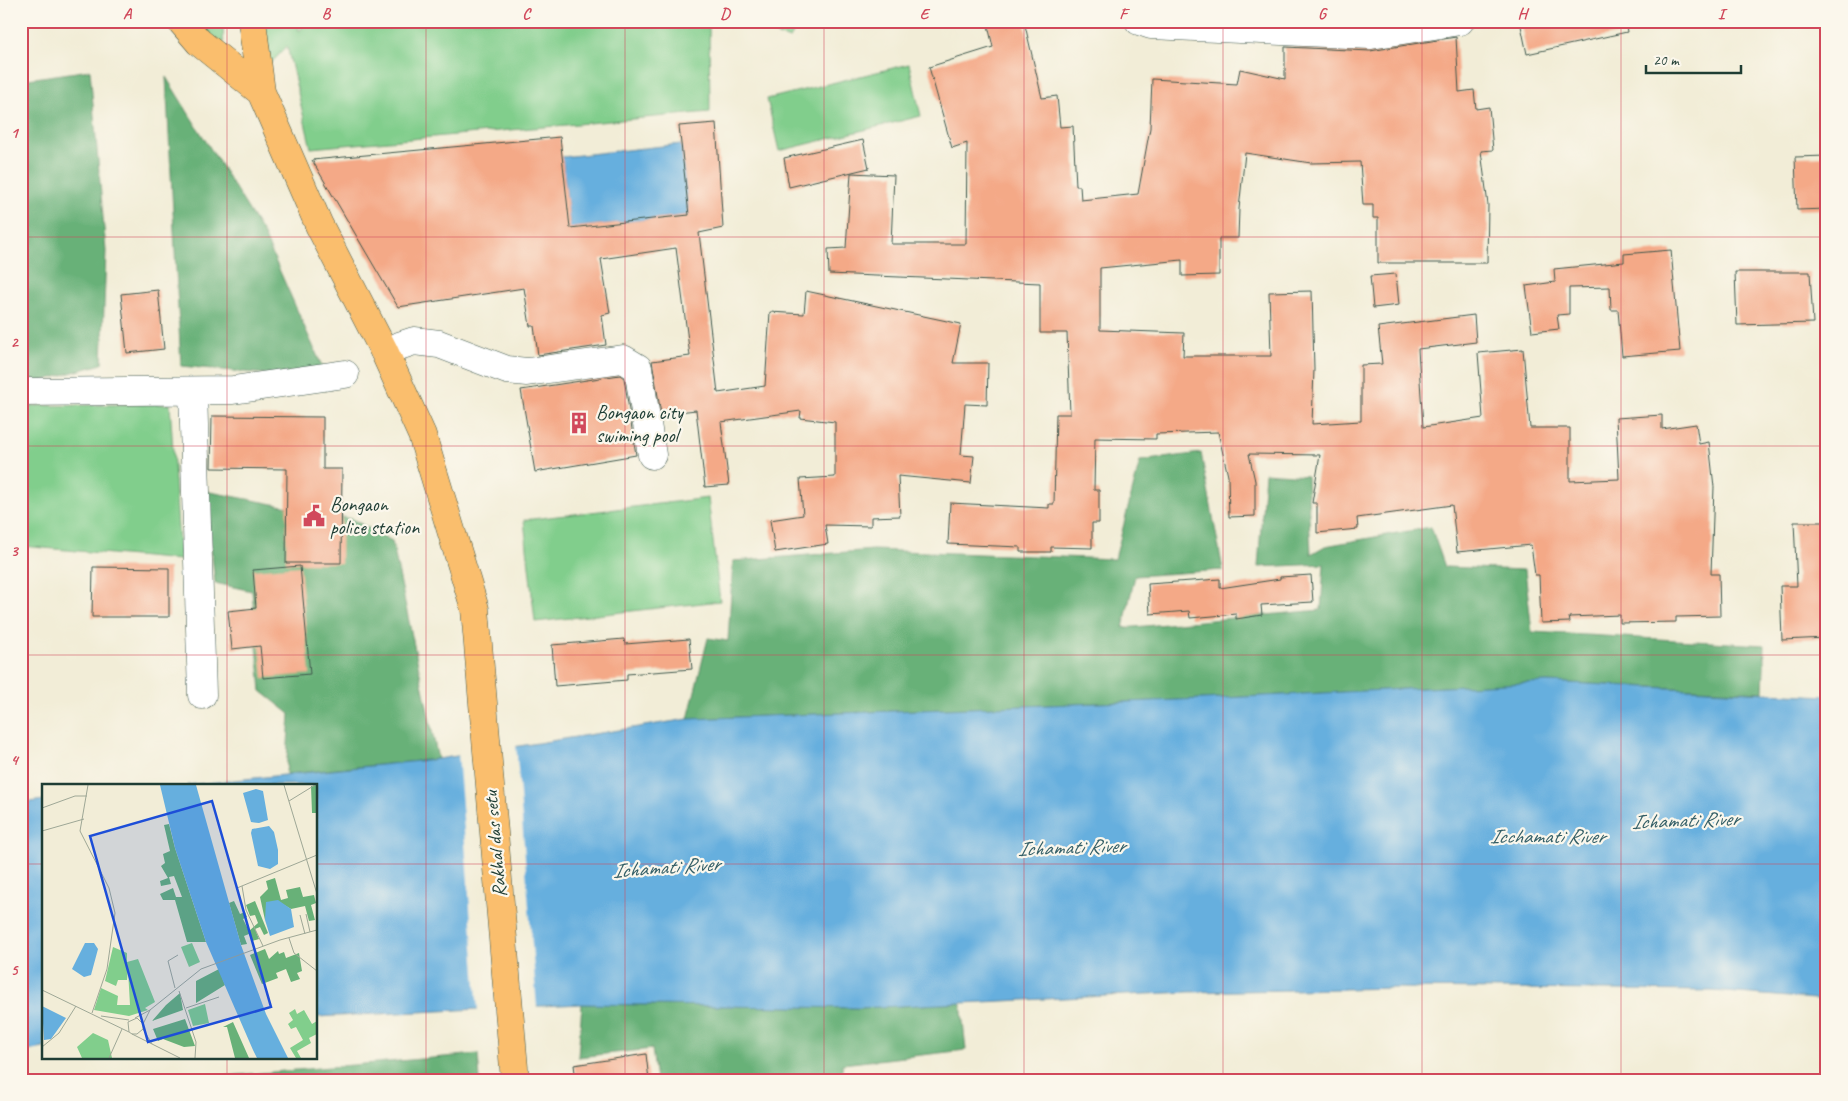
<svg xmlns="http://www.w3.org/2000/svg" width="1848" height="1101" viewBox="0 0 1848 1101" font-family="Caveat,sans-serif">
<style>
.green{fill:#81ce8c;stroke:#508660}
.forest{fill:#68b178;stroke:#447756}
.water{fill:#66afde;stroke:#427689}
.pier{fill:#f2edd7}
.building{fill:#f4a987}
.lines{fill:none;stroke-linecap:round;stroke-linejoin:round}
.minor-casing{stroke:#3f574c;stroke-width:29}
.highway-casing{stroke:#3f574c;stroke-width:29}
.minor{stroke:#fff;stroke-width:28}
.highway{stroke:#fabe6d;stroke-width:28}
.grid{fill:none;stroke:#d1495b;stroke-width:1;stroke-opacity:0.55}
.labels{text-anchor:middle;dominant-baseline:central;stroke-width:4.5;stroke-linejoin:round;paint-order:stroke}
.poi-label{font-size:20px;fill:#1f3d34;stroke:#fbf7ec;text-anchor:start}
.street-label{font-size:20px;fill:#1f3d34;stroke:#fbf7ec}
.water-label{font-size:21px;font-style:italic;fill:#345f67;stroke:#fbf7ec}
.inset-road{fill:none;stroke:#9ea796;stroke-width:1}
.view{fill:#1d4ed8;fill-opacity:0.15;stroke:#1d4ed8;stroke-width:2.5}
.inset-edge{fill:none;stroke:#1f3d34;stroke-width:2.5}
.neatline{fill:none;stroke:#d1495b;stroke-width:2}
.grid-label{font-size:16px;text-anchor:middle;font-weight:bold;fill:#d1495b}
</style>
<rect width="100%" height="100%" fill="#fbf7ec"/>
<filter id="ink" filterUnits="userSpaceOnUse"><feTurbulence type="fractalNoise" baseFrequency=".02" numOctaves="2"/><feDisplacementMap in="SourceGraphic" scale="10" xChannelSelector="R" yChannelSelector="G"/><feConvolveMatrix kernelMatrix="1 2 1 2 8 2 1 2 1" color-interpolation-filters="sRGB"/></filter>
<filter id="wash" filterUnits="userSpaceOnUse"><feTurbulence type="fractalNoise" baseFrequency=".0096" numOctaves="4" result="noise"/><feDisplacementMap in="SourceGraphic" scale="20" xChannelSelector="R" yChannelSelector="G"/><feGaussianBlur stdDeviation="1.12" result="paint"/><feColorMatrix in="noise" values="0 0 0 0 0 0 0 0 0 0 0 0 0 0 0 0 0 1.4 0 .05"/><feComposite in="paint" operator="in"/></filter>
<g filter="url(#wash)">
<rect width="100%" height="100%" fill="#f2edd7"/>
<path class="green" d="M201 21H223L224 61 190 26Z
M255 21H302L298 30H301L303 21H709L710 112 311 148 287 46 262 73Z
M735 21H801L790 39Z
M909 64 921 116 779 151 767 99Z
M170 404 180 560 21 546V442L25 406Z
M708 498 720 601 535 622 524 520Z"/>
<path class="forest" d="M90 70 106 251 102 364 38 382H21V80Z
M166 77 263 233 328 380 181 366Z
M1201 453 1223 570 1135 576 1123 628 1321 610 1324 564 1258 567 1265 473 1307 476 1311 554 1325 546 1431 527 1445 567 1525 570 1532 632 1765 645 1763 692 1547 682 1202 699 688 719 708 638 728 641 733 561 873 550 1115 559 1140 461Z
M205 491 352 519 392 541 438 759 286 774 290 714 261 691 252 591 215 583Z
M961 1003 966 1050 842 1064 843 1080H656L652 1049 578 1057 582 1004 859 1008Z
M478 1054 480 1080H205V1078Z"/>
<path class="water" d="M681 144 689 215 570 228 562 157Z
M1547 682 1827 696V1000L1713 991 1397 988 1188 992 859 1008 582 1004 316 1017V785H187L438 759 688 719 1202 699Z
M44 800V1048L21 1052V803Z"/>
<path class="pier" d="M516 744 537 1008 478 1011 458 753Z"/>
<g id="blocks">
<path class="building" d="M987 21H1024L1042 98 1057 96 1060 127 1073 126 1076 186H1080L1081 200 1138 194 1150 128 1152 79 1237 84 1240 69 1285 79V47L1370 51 1456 37 1459 92 1474 90 1476 109 1489 107 1493 150 1481 151 1488 205 1487 263H1378V218H1373V205H1363L1360 162 1311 163 1245 153 1239 209 1238 238H1219V275L1182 276V260L1100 268V330L1184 333 1183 356H1271L1269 292 1312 291 1314 369 1312 424 1361 421V365L1382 364 1378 327 1474 315 1476 342 1418 349 1423 427 1483 418 1478 353 1523 349 1530 428H1570V481L1619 479 1616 418 1662 415V429L1696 424 1699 444 1709 442 1714 487 1711 574H1719L1720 616 1676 617V622L1620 623V615L1569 617 1570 622 1541 623 1539 575H1535L1531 545 1457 552 1452 505 1357 518 1358 529 1317 533V503H1312L1320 455 1249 454 1255 481V516L1229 517 1228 476 1218 432 1156 434V439L1095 438 1094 490H1099V523H1092V548L1051 547V552H1020V547L948 544 950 503 1049 508V504H1054L1056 414H1070L1067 333H1040V283L829 274 828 249 846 248 851 173 894 175 891 244H966L967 143 952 148 929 67 993 47Z
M1520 21H1625L1627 32 1527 54Z
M716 123 723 228 699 233 718 393 765 386 770 312 804 314 806 291 961 324 953 363H988L987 405 965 404 961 455 974 456 971 483 898 476 900 516 871 517V526L825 525 828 544 775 552 770 520 803 515 800 479 835 477V422L800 418 801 411 721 422 729 485 705 487 696 410 661 414 652 361 690 356 676 248 601 259 610 313 602 315 606 345 538 355 534 326H530L524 288 398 307 312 160 560 137 570 228 689 215 679 126Z
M863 140 869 168 789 187 784 158Z
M1827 156V209L1797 210 1795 157Z
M1671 250 1680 351 1622 356 1618 310H1611L1610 287 1569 288V314L1557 315 1559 329 1532 332 1526 286 1555 282 1554 269 1624 262V254Z
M1735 272H1810L1813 323 1737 325Z
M1396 274 1399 305 1373 308 1370 276Z
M158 290 164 349 127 353 121 294Z
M620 375 624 378 636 455 535 472 521 390Z
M212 416 323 417V469H342L341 563H286L287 469 211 468Z
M1794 522H1827V638L1782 640 1780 586H1797Z
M300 566 310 674 263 678 260 646 232 649 228 611 256 608 253 570Z
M93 567 169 568V617H92Z
M1311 575 1313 602 1261 605 1262 615 1236 619V614L1190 618 1189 611 1150 614 1148 584 1220 579V588L1280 579V577Z
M624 639 625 644 689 639 692 669 627 674V680L555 686 552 645Z
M646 1054 649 1080H576L574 1065Z"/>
</g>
</g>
<g filter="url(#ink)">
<use href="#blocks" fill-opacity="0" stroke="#3f574c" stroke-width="1"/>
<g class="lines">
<g class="minor-casing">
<path id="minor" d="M1139 21 1151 25 1371 35 1460 21
M384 351 414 341 439 344 507 370 527 372 623 359 638 368 652 455
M193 391 202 695
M21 392 233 390 345 374"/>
</g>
<g class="highway-casing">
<path id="highway" d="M181 21 199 42 261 92
M252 21 261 92 319 225 384 351 422 435 475 609 515 1080"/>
</g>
<use href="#minor" class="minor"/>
<use href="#highway" class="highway"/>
</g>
</g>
<path class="grid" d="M227 21V785M426 21V1080M625 21V1080M824 21V1080M1024 21V1080M1223 21V1080M1422 21V1080M1621 21V1080M21 237H1827M21 446H1827M21 655H1827M21 864H44M316 864H1827M227 1057V1080"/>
<defs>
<g id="building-bare" transform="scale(1.725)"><path d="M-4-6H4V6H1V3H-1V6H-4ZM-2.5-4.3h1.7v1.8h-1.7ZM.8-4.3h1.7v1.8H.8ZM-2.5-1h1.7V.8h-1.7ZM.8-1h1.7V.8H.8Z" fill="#d1495b" stroke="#fbf7ec" stroke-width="2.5" paint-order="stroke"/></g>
<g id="civic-bare" transform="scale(1.725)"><path d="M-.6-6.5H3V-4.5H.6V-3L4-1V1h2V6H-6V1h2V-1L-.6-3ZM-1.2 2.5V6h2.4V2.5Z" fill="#d1495b" stroke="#fbf7ec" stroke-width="2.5" paint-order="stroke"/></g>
</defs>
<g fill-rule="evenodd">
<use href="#building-bare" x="579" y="423"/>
<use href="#civic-bare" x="314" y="516"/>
</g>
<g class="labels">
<g class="poi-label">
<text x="596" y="412">Bongaon city<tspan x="596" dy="23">swiming pool</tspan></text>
<text x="330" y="504">Bongaon<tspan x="330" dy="23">police station</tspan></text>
</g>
<g class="street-label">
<text transform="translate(495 844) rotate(-95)">Rakhal das setu</text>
</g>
<g class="water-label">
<text transform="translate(1685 820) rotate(-2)">Ichamati River</text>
<text x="1547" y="836">Icchamati River</text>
<text transform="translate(1071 847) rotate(-2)">Ichamati River</text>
<text transform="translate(666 867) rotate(-4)">Ichamati River</text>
</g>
</g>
<g transform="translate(42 784)">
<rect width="275" height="275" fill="#f2edd7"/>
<path d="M150 159 158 178 147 183 139 163ZM71 163 85 169V178L96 175 113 218 103 224 106 226 87 232 52 226 59 204 76 212 75 221H88L86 186 85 196H76L74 202 63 197ZM163 220 167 239 151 242 146 226ZM253 225 255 230 262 226 270 240 275 237V250L267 254 269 259 255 267 259 274H254L248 264 261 256 254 243 249 245 246 240 251 236 247 229ZM51 249 66 256 70 274H40L35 263Z" fill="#81ce8c"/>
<path d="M275 1V29H270L269 2ZM127 40 133 64 164 158H145L133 116H121L118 110 131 104 134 113H140L132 92 127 93 129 100 119 102 118 97 126 94 119 82 123 79 121 70 128 67 122 41ZM233 94 239 116 246 114 244 106 258 103 261 113 272 111 274 119 269 121 273 136 267 137 263 122 249 125 237 118 223 136 218 113 226 105 224 97ZM192 117 198 130 203 128 205 133 201 135 207 147 216 139 213 131 208 132 204 121 213 117 226 149 222 151 218 143 213 145 217 155 210 157 207 150 202 152 205 160 199 161 187 119ZM223 165 227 175 236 167 237 170 242 168 244 174 257 169 260 187 255 189 258 195 249 198 244 185 234 189 236 194 220 200 208 171ZM177 185 183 201 154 219V197ZM138 209 141 226 110 237 124 221ZM143 235 153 262 142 263 121 255 116 257 111 245ZM191 238 207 274H193L185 243H181Z" fill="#68b178"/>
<path d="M118 1H154L199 161 224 230 246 274H215L211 266 164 158 133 64ZM214 5 221 7 226 36 217 39 209 38 201 9ZM227 42 232 48 236 66V80L228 85 216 82 209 49 210 45ZM236 116 249 125 252 143 228 152 223 136 224 118ZM43 159H52L56 165 49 191 42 193 30 185ZM0 222 24 234 9 255 2 256Z" fill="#66afde"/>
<path class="inset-road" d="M46 1 38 47 67 104 73 129 65 185 50 229M242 1 275 110M247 17 273 1M0 24 33 12H45M0 47 42 35M200 102 204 126 221 162M195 104 275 71M264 130 268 148M258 131 263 150M247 154 252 169 275 187M133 204 126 177 136 171M0 206 87 248M137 207 154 258 153 274M144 224 177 213M59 232 87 236M93 234 108 226 159 185 238 156 275 146M101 240 108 226M101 245 110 260M90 250H95L101 245V240L95 234 86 238 87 248 90 250 138 274M0 263 17 249 34 222M67 274 80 245"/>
<path class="view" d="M170 17 229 223 106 258 48 52Z"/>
<rect width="275" height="275" class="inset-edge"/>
</g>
<rect width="1848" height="1101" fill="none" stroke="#fbf7ec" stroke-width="55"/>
<path d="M1646 65v8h95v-8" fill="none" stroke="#1f3d34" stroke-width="2.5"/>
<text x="1653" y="65" font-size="15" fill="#1f3d34" stroke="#fbf7ec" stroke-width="4" paint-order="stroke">20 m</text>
<rect x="28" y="28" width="1792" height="1046" class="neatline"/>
<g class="grid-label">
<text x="127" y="19">A</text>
<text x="326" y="19">B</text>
<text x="526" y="19">C</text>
<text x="725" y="19">D</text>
<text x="924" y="19">E</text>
<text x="1123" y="19">F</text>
<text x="1322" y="19">G</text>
<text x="1522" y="19">H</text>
<text x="1721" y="19">I</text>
<text x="14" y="138">1</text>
<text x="14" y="347">2</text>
<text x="14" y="556">3</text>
<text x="14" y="765">4</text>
<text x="14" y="975">5</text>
</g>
</svg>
